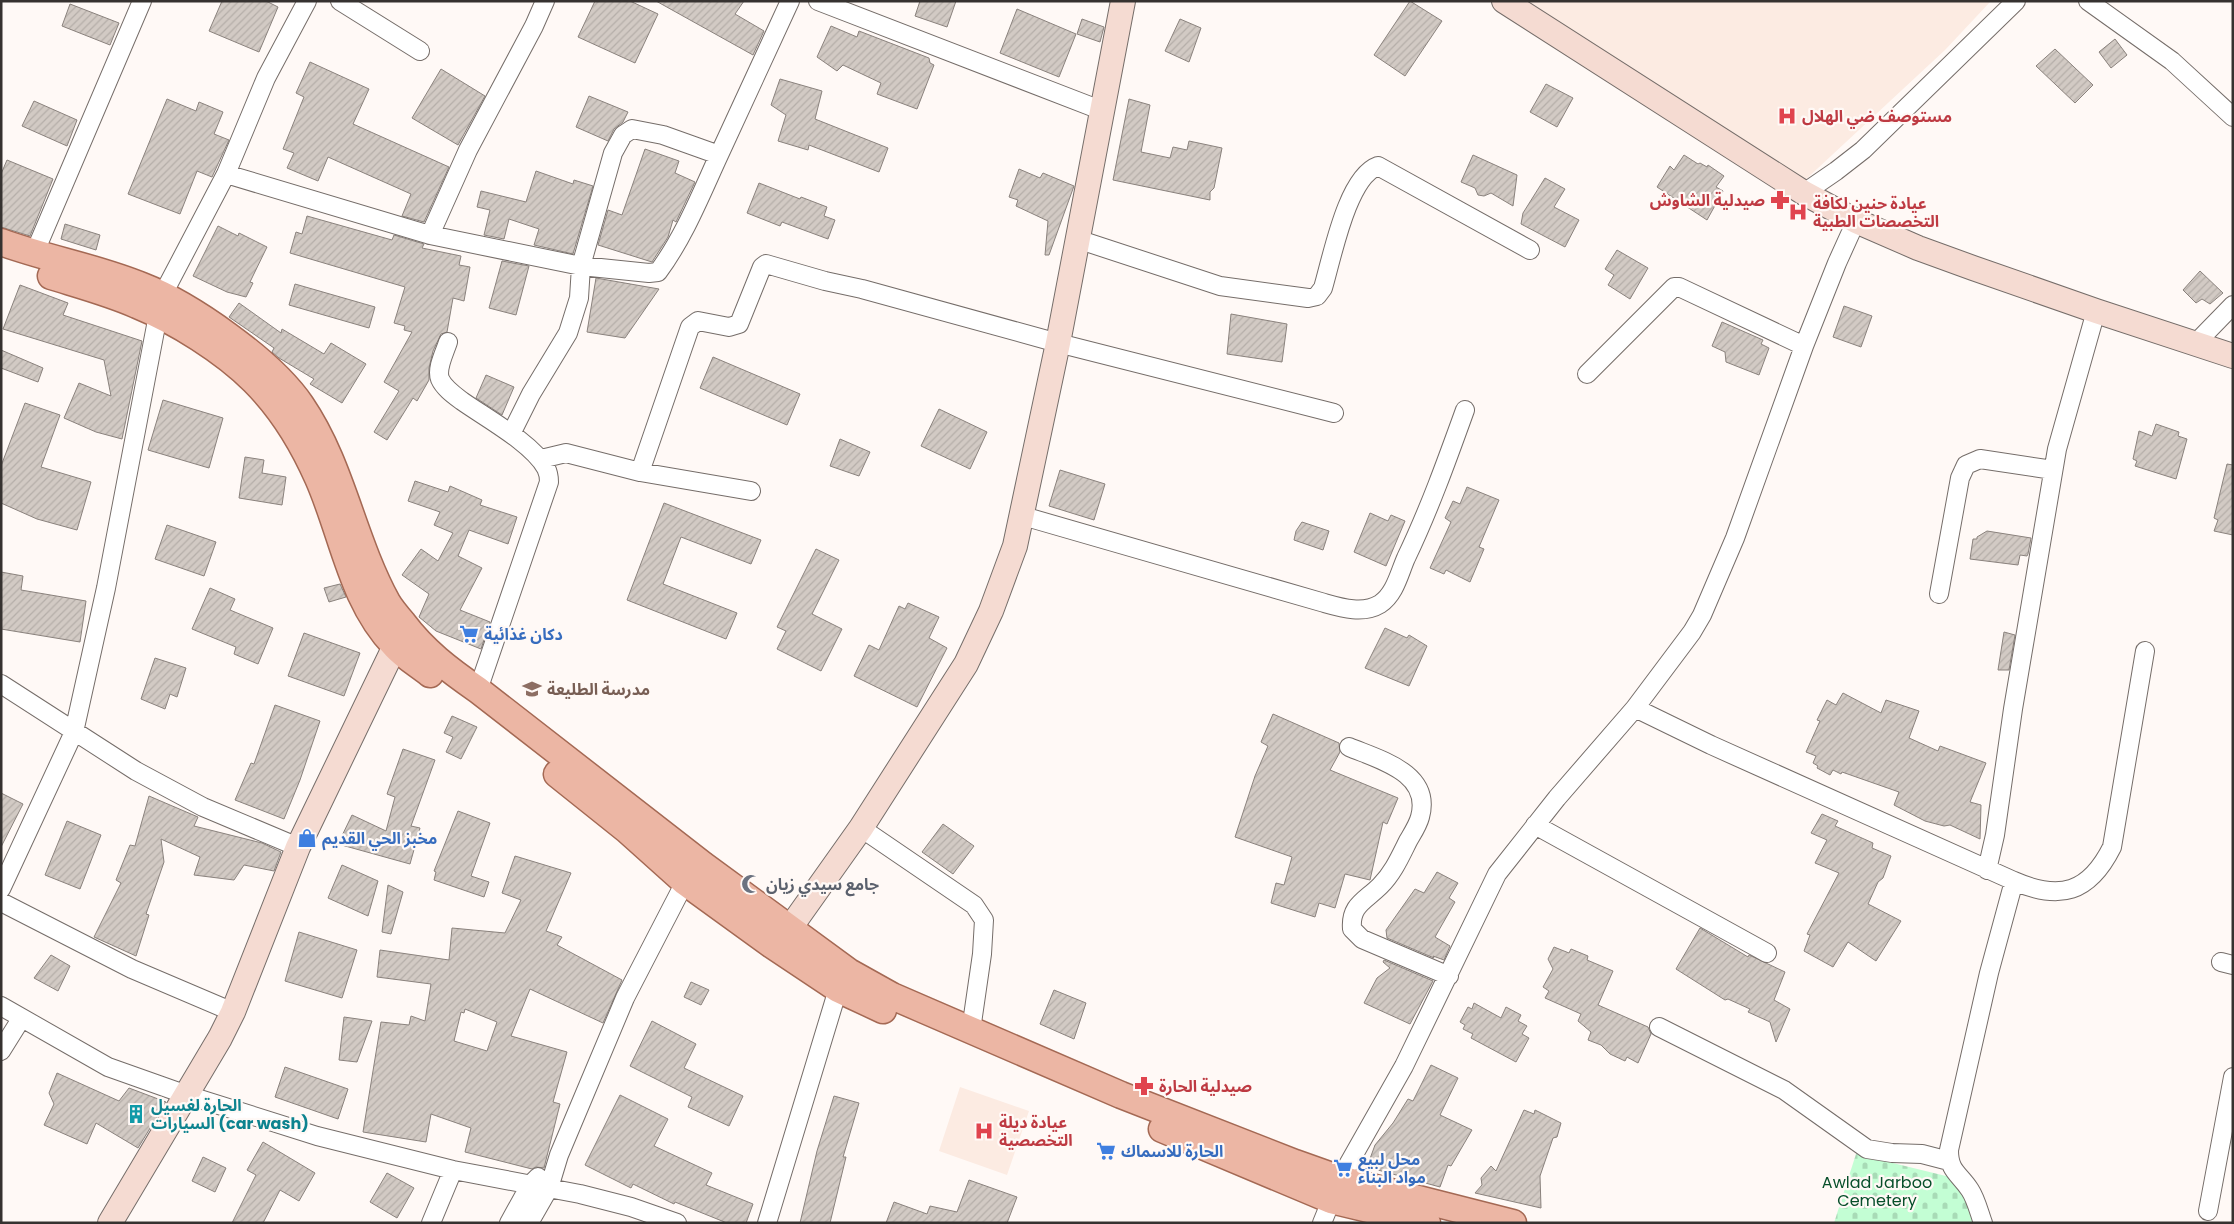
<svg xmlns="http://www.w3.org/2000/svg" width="2234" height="1224" viewBox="0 0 2234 1224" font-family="Poppins,'Noto Sans Arabic',sans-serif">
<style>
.built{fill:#fcebe2}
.cemetery{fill:url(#cemetery-stones)}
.building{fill:url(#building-hatch);stroke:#8a827d;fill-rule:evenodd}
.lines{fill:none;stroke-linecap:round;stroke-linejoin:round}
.street-casing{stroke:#756d69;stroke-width:20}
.secondary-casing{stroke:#756d69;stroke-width:26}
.primary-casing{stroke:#a46954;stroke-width:29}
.street{stroke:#fff;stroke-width:18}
.secondary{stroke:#f5dbd2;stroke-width:24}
.primary{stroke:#ecb6a4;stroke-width:26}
.labels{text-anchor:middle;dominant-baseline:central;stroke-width:4.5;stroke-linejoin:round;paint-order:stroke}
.health-label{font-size:16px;font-weight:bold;fill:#be3a42;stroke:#fff9f6;text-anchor:start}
.shop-label{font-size:16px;font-weight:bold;fill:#366cbe;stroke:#fff9f6;text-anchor:start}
.education-label{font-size:16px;font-weight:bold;fill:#785e54;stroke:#fff9f6;text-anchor:start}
.worship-label{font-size:16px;font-weight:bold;fill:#5b616d;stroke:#fff9f6;text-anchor:start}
.culture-label{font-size:16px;font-weight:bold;fill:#0d838f;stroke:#fff9f6;text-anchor:start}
.park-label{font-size:16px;fill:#074f2a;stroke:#fff9f6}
</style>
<defs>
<pattern id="cemetery-stones" width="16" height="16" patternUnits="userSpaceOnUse" patternTransform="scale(1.25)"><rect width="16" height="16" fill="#c3fed4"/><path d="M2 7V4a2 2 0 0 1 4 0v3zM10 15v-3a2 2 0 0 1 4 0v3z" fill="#a8dab6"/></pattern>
<pattern id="building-hatch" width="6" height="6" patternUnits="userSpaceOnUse" patternTransform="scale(1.25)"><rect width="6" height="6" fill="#d2cac4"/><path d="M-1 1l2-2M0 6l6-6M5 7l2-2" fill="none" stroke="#b5aea9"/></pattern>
</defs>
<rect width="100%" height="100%" fill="#fff9f6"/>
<path class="built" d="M1521 1H1991L1945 50 1803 182Z
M960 1087 1029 1111 1007 1175 939 1151Z"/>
<path class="cemetery" d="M1856 1154 1950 1177 1987 1223H1834Z"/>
<path class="building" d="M222 1H266L278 7 259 52 209 31Z
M595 1H630L658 14 635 63 578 37Z
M656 1H744L735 14 764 31 753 55Z
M920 1H956L947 27 915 16Z
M1410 1 1442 21 1405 76 1374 55Z
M70 4 119 23 110 45 62 26Z
M1017 9 1076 34 1059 77 1000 53Z
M1082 19 1104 27 1100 42 1077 34Z
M1180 19 1201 28 1189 62 1165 51Z
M831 26 857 37 859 31 929 58 930 63 934 65 917 109 877 94 881 83 843 65 837 71 817 57Z
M2115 39 2127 55 2111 68 2099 52Z
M2055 49 2093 85 2075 103 2036 66Z
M310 62 369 89 353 124 449 167 424 222 402 216 411 194 328 157 318 181 287 168 294 153 283 149 304 97 296 93Z
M441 69 485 96 458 145 412 118Z
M780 79 822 91 815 119 888 148 879 172 809 145 808 150 778 141 786 115 771 105Z
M1546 84 1573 98 1557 127 1530 112Z
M589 96 628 112 623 122 614 129 608 141 576 127Z
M167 99 196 111 199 102 223 112 214 134 229 140 212 177 197 171 180 214 128 194Z
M1129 99 1150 105 1141 152 1170 158 1173 147 1187 150 1189 141 1222 148 1214 188 1210 192V200L1113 180Z
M34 101 77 120 67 146 22 126Z
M645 149 679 161 675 173 695 182 676 222 673 220 668 237 652 262 598 245 608 210 622 215Z
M1473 155 1517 175 1513 206 1491 193 1484 196 1478 195 1475 188 1461 182Z
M1684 155 1698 164 1700 163 1707 167 1708 165 1724 176 1716 187 1723 191 1707 220 1657 187 1670 166 1674 170Z
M7 160 53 179 30 236 1 227V174Z
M1019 169 1040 178 1043 173 1074 186 1049 255H1045L1048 221 1016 206 1018 200 1009 197Z
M536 171 573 184 574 180 593 186 573 254 534 245 539 229 509 219 504 239 484 235 490 210 477 207 481 191 526 202Z
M1545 178 1565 189 1554 207 1579 220 1565 247 1521 224 1523 213Z
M759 183 800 199 801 197 827 207 824 216 835 220 828 239 782 222 780 226 747 213Z
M307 216 392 240 394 235 424 244 422 248 461 256 459 265 470 267 464 301 453 298 447 332 441 334 433 351 429 368V380L417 401 413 398 387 440 374 432 399 391 384 382 412 332 404 330 405 326 394 323 405 287 290 253 296 232 302 234Z
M65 224 100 235 96 250 61 239Z
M218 226 238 236 239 233 267 247 250 282 253 283 246 297 227 292 193 276Z
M1617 250 1648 268 1630 299 1608 285 1614 275 1605 269Z
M502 261 529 266 516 315 489 308Z
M2200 271 2223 293 2210 304 2202 299 2196 303 2183 290Z
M596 278 659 289 625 338 587 332Z
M295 284 375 307 369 328 289 305Z
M20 285 68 303 63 315 142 341 122 439 96 432 64 418 79 383 111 396 104 360 3 329Z
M239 303 281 333 282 329 324 354 331 343 366 364 342 403 310 384 314 379 279 358 272 352 274 348 229 317Z
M1844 306 1872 316 1861 347 1833 337Z
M1231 314 1287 324 1282 362 1227 354Z
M1722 322 1763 340 1761 344 1769 348 1759 375 1726 362 1725 352 1712 346Z
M1 350 43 368 38 382 1 368Z
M713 357 800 394 787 425 700 388Z
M486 375 514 387 502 415 476 398Z
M163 400 223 418 209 468 148 450Z
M25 403 60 415 41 467 91 482 77 530 37 519 1 503V466Z
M939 409 987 432 970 469 921 446Z
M2156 424 2179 432 2178 436 2187 439 2176 479 2135 466 2137 461 2133 459 2139 431 2152 436Z
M840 439 870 452 859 476 830 466Z
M245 457 264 460 262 473 286 477 282 505 239 498Z
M2227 464 2233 465V535L2214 531 2218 520 2214 518Z
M1060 470 1105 484 1094 520 1049 506Z
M415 481 448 492 450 486 482 500 480 505 517 517 508 544 469 530 458 556 482 568 460 610 490 622 481 649 436 631 419 617 429 594 402 575 421 549 438 561 453 533 434 525 440 512 408 501Z
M1467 487 1499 500 1479 547 1484 549 1470 582 1446 570 1444 574 1430 568 1451 522 1445 518 1453 501 1460 504Z
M664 503 761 540 751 564 681 537 663 584 737 613 726 639 627 600Z
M1370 513 1388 521 1391 515 1405 521 1386 566 1354 552Z
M1302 522 1329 531 1323 550 1294 540 1296 531Z
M167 525 216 542 204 576 155 559Z
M1987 531 2031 538 2028 554 2027 556 2020 555 2018 565 1970 559 1973 539H1977V537Z
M816 549 839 560 812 614 842 629 821 671 777 649 786 631 777 627Z
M1 572 23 576 21 590 86 601 80 642 1 629Z
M340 584 346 597 329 602 324 588Z
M210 588 235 599 230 610 273 628 258 664 234 654 236 647 192 629Z
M908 603 939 617 929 638 947 648 917 707 854 676 869 645 879 650 899 606 905 609Z
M1385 628 1407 638 1409 635 1427 646 1409 686 1365 668Z
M2004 632 2015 635 2009 670H1998Z
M304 633 360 653 344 696 288 676Z
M155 658 186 668 177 697 170 694 165 709 141 699Z
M1843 693 1881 713 1886 700 1919 711 1909 738 1938 751 1940 746 1986 763 1970 802 1981 805 1980 839 1950 825 1944 826 1925 821 1894 805 1899 792 1842 772 1841 774 1833 770 1830 775 1817 768 1818 766 1813 763 1816 756 1806 752 1820 721 1817 720 1827 700 1836 705Z
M275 705 320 721 300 780 284 819 235 800 251 763 254 764Z
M1273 714 1339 743 1340 752 1330 770 1398 798 1387 824 1383 822 1370 880 1345 874 1335 908 1319 903 1315 917 1271 903 1276 883 1284 885 1292 857 1235 837 1255 776 1268 746 1261 742Z
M452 716 477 727 461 759 446 752 453 737 444 733Z
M403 749 435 760 411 826 420 828 410 864 338 844 352 815 386 831 395 797 387 794Z
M1 793 23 804 1 847Z
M149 796 198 817 194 826 262 843 281 852 274 871 244 865 234 880 194 875 200 857 161 839 164 862 146 914 149 915 136 956 94 937 121 883 116 880 130 845 135 846Z
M458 811 490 823 471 876 489 882 484 897 434 880 436 872 434 871Z
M1822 814 1838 821 1835 826 1873 843 1872 848 1891 856 1883 878 1878 882 1868 904 1901 921 1876 961 1848 942 1833 967 1804 951 1810 935 1807 934 1839 873 1815 863 1827 840 1811 833Z
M67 821 101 835 80 889 45 875Z
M943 824 974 846 953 874 922 852Z
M515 856 571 873 546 931 562 937 557 945 622 980 603 1023 530 989 511 1036 567 1052 553 1102 560 1104 544 1168 536 1167 532 1169 465 1152 471 1128 431 1114 426 1142 363 1132 381 1022 409 1025 411 1016 425 1021 431 984 377 977 380 950 449 960 452 928 505 933 521 900 502 893ZM465 1009 497 1022 487 1051 454 1041 461 1012 464 1013Z
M342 865 378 881 368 916 328 898Z
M1437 872 1458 883 1449 898 1455 902 1435 937 1450 946 1444 960 1433 956 1434 958 1387 938 1386 930 1415 889 1424 893Z
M388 885 403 892 391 934 382 932Z
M1700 928 1748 957 1749 955 1785 972 1774 1000 1790 1009 1776 1042 1770 1022 1748 1012 1750 1009 1728 999 1725 1000 1676 969Z
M299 932 357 950 342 998 285 981Z
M1554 947 1569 953 1571 949 1588 956 1587 960 1613 971 1598 1005 1648 1027 1651 1034 1638 1063 1627 1057 1625 1061 1610 1054 1601 1045 1588 1040 1591 1032 1578 1021 1581 1014 1545 998 1549 991 1543 987 1553 969 1548 959Z
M51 955 70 966 58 991 34 978Z
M1384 960 1433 981 1410 1024 1364 1003 1377 978 1390 968 1383 962Z
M691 982 709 990 701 1005 684 997Z
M1054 990 1086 1003 1074 1039 1040 1024Z
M1474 1003 1501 1018 1506 1007 1521 1015 1518 1021 1527 1026 1522 1034 1529 1038 1516 1062 1471 1038 1473 1034 1463 1029 1465 1025 1460 1022 1468 1007 1472 1009Z
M344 1017 372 1021 357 1062 339 1060Z
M652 1021 696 1044 684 1068 743 1096 729 1126 688 1107 692 1097 630 1066Z
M1431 1065 1458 1078 1440 1115 1472 1130 1451 1166 1448 1165 1440 1187 1367 1167 1375 1145 1393 1123 1408 1099 1413 1101Z
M285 1067 348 1089 338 1119 275 1097Z
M57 1073 119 1101 129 1088 166 1102 138 1148 96 1123 87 1144 44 1125 54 1104 49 1093Z
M620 1095 668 1119 654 1146 712 1173 706 1185 753 1204 746 1223H727L675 1202 674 1204 633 1184 631 1188 585 1165Z
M834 1096 859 1103 843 1157H846L830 1223H800L817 1151Z
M1524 1110 1534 1114 1535 1110 1561 1123 1557 1137 1553 1138 1540 1176 1541 1208 1475 1193 1482 1185 1481 1178 1491 1166 1496 1171Z
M263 1142 315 1173 299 1201 280 1190 263 1223H232L256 1175 247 1170Z
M203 1157 226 1168 215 1192 192 1181Z
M387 1173 414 1188 397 1218 370 1202Z
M969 1180 1017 1197 1007 1223H886L894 1202 927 1214 930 1206 957 1212Z"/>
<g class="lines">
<g class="street-casing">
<path id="street" d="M340 1 420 51
M818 1 1103 111
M2088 1 2172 61 2233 117
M226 174 430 235 581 266 649 273 658 272C684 237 701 194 719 155
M1804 193 1836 171 1863 150 2016 1
M430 235 468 150 534 26 545 1
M1077 239 1220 286 1308 298 1317 296 1323 288C1332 258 1347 177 1378 166L1530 250
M34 254 142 1
M162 296 226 174 266 78 307 1
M448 342C445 352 436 368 440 379 444 388 454 395 462 401 486 418 532 443 546 468 548 472 549 478 549 482L478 690
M2195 344 2233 305
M1587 374 1674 287H1679L1804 346
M511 434 531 394 568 333 579 298 581 266 613 153 623 135 632 129 663 135 719 155 790 1
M541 459 566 453 640 472 751 491
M640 472 690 327 698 321 729 327 739 324 762 267 766 264 825 281 862 289 1058 343 1334 413
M1023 516 1321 602C1339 607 1362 615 1380 604 1395 594 1399 574 1406 558 1429 510 1447 460 1465 410
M1939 594 1960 478 1966 465 1980 459 2053 470
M1 684 136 771 203 807 298 847
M1635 708 1711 745 2014 881
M1349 747C1380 760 1432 773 1420 817 1418 825 1412 834 1408 841 1400 857 1393 873 1380 886 1365 901 1350 905 1352 929L1362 939 1449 976
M1535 825 1767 953
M861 828 974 905 984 920 982 954 971 1030
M1987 870 1995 835 2013 709 2057 449 2096 311
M1 889 74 732 106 588 158 315
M1 902 132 969 233 1012
M2221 962 2233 965
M1 1006 108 1067 187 1095 317 1136 453 1170 580 1194 631 1207 677 1223
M1659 1027 1784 1090 1867 1149 1892 1153 1922 1154 1949 1161
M1 1051 21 1019
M2208 1211 2233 1077
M431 1223 453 1170
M509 1223 530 1185 538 1177
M529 1223 549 1188 559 1155 625 998 685 882 692 875
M767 1223 838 989 843 980
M1322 1223 1340 1179 1404 1066 1497 874 1557 798 1635 708 1692 632 1702 615 1735 538 1804 346 1837 263 1856 221
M1983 1223C1979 1212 1976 1199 1970 1190 1959 1173 1949 1172 1949 1150L1989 973 2014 881C2060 901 2089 893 2112 847L2145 651"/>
</g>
<g class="secondary-casing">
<path id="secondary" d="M1504 1 1804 193 1856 221 1918 248 1973 268 2096 311 2233 356
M775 942 790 928 861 828 966 664 991 611 1015 546 1058 343 1123 1
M110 1223 220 1038 233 1012 298 847 395 646 409 634"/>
</g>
<g class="primary-casing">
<path id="primary" d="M1 242C47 259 96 267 142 286 191 305 271 361 301 405 342 465 352 538 387 602 391 609 397 616 403 623 424 651 449 670 478 690L703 865 849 972 892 996 922 1009 1121 1095 1295 1163 1340 1179 1513 1223
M51 276C80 285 110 293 137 305 176 321 224 351 254 381 281 408 303 444 318 478 343 534 351 601 395 646 405 657 419 665 430 674
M557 774 627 830 685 882 772 945 838 989 883 1010
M1162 1129 1331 1200 1427 1223"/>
</g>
<use href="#street" class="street"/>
<use href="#secondary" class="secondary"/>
<use href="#primary" class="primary"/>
</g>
<defs>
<g id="hospital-bare" transform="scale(1.5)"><path d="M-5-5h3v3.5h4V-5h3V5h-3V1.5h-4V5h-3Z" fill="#e0444e" stroke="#fff9f6" stroke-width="2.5" paint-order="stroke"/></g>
<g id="pharmacy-bare" transform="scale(1.5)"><path d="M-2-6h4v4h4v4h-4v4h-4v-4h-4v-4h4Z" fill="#e0444e" stroke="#fff9f6" stroke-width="2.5" paint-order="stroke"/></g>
<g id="supermarket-bare" transform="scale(1.5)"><path d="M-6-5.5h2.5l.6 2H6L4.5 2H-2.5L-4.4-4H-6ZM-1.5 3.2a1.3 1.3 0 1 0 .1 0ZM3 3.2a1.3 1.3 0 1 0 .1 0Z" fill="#3f7fe0" stroke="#fff9f6" stroke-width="2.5" paint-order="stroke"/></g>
<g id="school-bare" transform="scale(1.5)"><path d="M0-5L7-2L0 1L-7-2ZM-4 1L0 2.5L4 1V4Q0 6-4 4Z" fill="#8d6e63" stroke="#fff9f6" stroke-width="2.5" paint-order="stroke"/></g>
<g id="shop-bare" transform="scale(1.5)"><path d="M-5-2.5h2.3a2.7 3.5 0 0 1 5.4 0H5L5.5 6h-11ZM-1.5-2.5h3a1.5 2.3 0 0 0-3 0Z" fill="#3f7fe0" stroke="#fff9f6" stroke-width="2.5" paint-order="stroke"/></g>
<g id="mosque-bare" transform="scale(1.5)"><path d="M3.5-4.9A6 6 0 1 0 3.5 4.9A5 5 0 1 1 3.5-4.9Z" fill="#6b7280" stroke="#fff9f6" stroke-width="2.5" paint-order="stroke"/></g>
<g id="building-bare" transform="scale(1.5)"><path d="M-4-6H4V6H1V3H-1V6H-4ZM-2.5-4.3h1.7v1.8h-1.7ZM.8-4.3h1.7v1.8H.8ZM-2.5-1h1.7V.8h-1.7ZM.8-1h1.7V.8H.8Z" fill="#0f9aa8" stroke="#fff9f6" stroke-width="2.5" paint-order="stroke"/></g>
</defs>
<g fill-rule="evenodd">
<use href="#hospital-bare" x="1787" y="116"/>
<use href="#pharmacy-bare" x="1780" y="200"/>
<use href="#hospital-bare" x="1798" y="212"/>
<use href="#supermarket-bare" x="469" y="634"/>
<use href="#school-bare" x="532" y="689"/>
<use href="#shop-bare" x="307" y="838"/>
<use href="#mosque-bare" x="751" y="884"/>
<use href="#pharmacy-bare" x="1144" y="1086"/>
<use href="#building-bare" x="136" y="1114"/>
<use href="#hospital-bare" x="984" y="1131"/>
<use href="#supermarket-bare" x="1106" y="1151"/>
<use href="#supermarket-bare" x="1343" y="1168"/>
</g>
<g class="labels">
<g class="health-label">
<text x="1802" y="116">مستوصف ضي الهلال</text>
<text x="1765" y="200" text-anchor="end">صيدلية الشاوش</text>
<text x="1813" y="203">عيادة حنين لكافة<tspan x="1813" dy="18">التخصصات الطبية</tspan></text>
<text x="1159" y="1086">صيدلية الحارة</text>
<text x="999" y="1122">عيادة ديلة<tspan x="999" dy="18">التخصصية</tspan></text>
</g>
<g class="shop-label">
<text x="484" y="634">دكان غذائية</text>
<text x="322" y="838">مخبز الحي القديم</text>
<text x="1121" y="1151">الحارة للاسماك</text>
<text x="1358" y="1159">محل لبيع<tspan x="1358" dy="18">مواد البناء</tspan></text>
</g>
<g class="education-label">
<text x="547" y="689">مدرسة الطليعة</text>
</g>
<g class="worship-label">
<text x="766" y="884">جامع سيدي زيان</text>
</g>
<g class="culture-label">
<text x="151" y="1105">الحارة لغسيل<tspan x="151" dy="18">السيارات (car wash)</tspan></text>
</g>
<g class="park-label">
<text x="1877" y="1182">Awlad Jarboo<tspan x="1877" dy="18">Cemetery</tspan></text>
</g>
</g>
<rect width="2234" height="1224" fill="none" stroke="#363230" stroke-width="5"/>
</svg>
